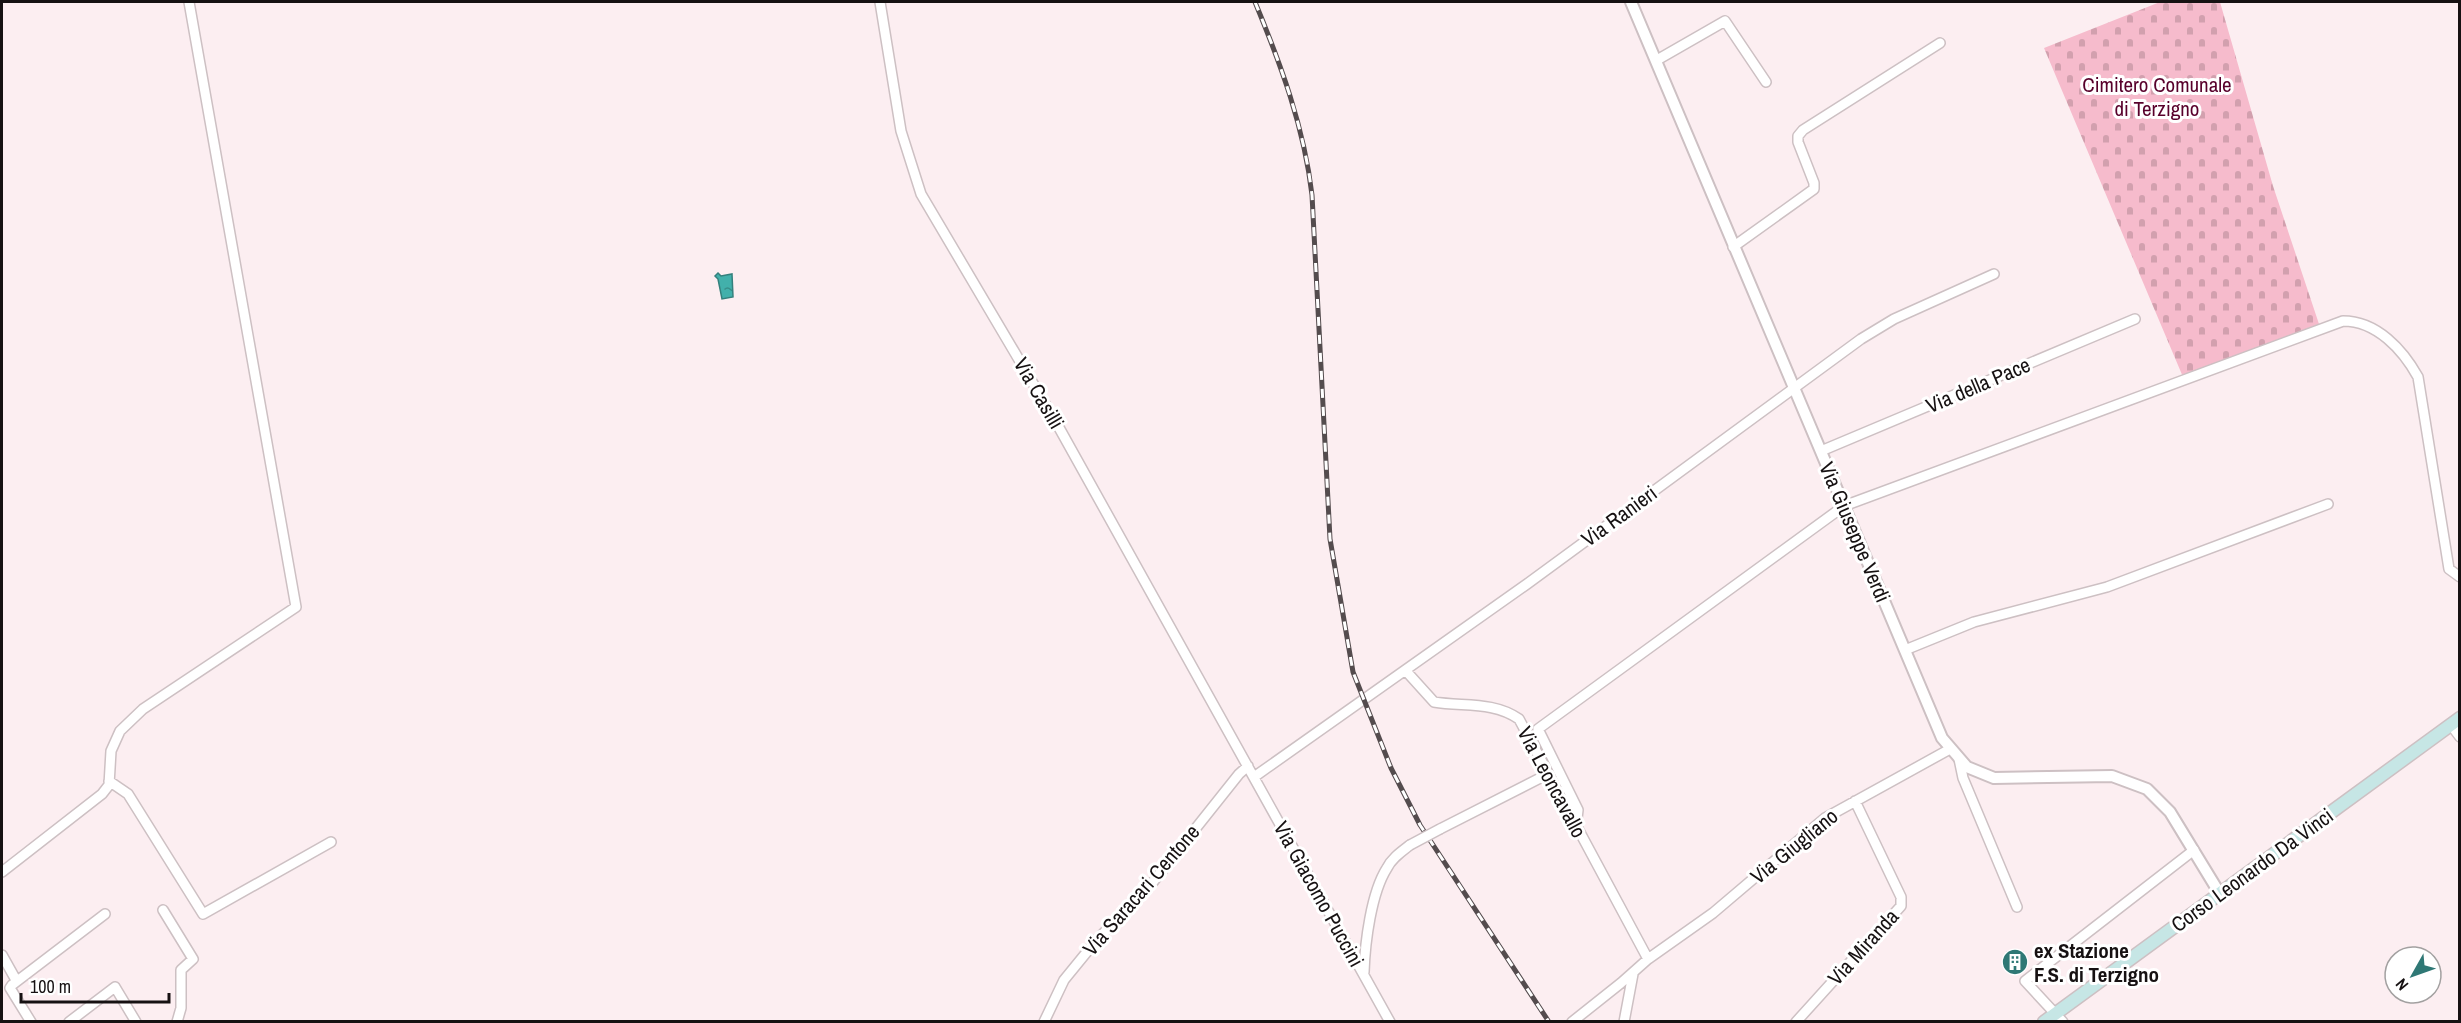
<svg xmlns="http://www.w3.org/2000/svg" width="2461" height="1023" viewBox="0 0 2461 1023" font-family="'Archivo Narrow',sans-serif">
<style>
.cemetery{fill:url(#cemetery-stones)}
.water{fill:url(#water-ripples);stroke:#35807d;stroke-width:1.5}
.lines{fill:none;stroke-linecap:round;stroke-linejoin:round}
.minor-casing{stroke:#cdc0c3;stroke-width:12}
.tertiary-casing{stroke:#cdc0c3;stroke-width:14}
.secondary-casing{stroke:#cdc0c3;stroke-width:15}
.minor{stroke:#fff;stroke-width:9}
.tertiary{stroke:#fff;stroke-width:10}
.secondary{stroke:#c6e6e5;stroke-width:12}
.rail-casing{stroke:#544c4e;stroke-width:5}
.rail{stroke:#fff;stroke-width:3;stroke-dasharray:9;stroke-linecap:butt}
.minor-bridge-casing{stroke:#cdc0c3;stroke-width:12;stroke-linecap:butt}
.minor-bridge{stroke:#fff;stroke-width:9}
.labels{text-anchor:middle;dominant-baseline:central;stroke-width:6;stroke-linejoin:round;paint-order:stroke}
.park-label{font-size:21px;fill:#58002b;stroke:#fff}
.street-label{font-size:21px;fill:#161112;stroke:#fff}
.poi-label{font-size:21px;font-weight:bold;fill:#161112;stroke:#fff;text-anchor:start}
</style>
<defs>
<pattern id="cemetery-stones" width="16" height="16" patternUnits="userSpaceOnUse" patternTransform="scale(1.5)"><rect width="16" height="16" fill="#f6bbcc"/><path d="M2 7V4a2 2 0 0 1 4 0v3zM10 15v-3a2 2 0 0 1 4 0v3z" fill="#d2a0ae"/></pattern>
<pattern id="water-ripples" width="26" height="14" patternUnits="userSpaceOnUse" patternTransform="scale(1.5)"><rect width="26" height="14" fill="#42b0ab"/><path d="M2 4q2-2 4 0t4 0M15 11q2-2 4 0t4 0" fill="none" stroke="#368e8a"/></pattern>
</defs>
<rect width="100%" height="100%" fill="#fceef1"/>
<path class="cemetery" d="M2160 2H2220L2273 186 2319 324 2183 377 2044 48Z"/>
<path class="water" d="M718 273 721 276 732 274 733 297 722 299 718 279 715 276Z"/>
<g class="lines">
<g class="minor-casing">
<path id="minor" d="M880 2 901 131 921 194 1057 424 1390 1022
M1657 60 1725 21 1766 82
M1733 247 1814 189V183L1798 142V136L1803 130 1940 43
M1821 451 2135 319
M1905 650 1974 622 2107 587 2328 504
M1406 671 1434 702C1463 707 1493 701 1519 719L1648 959
M2451 725 2460 737
M1959 759 1963 778 2017 907
M1254 777 1527 584 1861 339 1894 319 1994 274
M109 781 128 794 203 914 331 842
M1576 827 1578 810 1538 729 1844 506 2343 321C2377 321 2403 350 2418 377L2449 569 2460 577
M1440 829 1548 774
M2 872 102 794 109 785 111 751 120 731 143 709 296 607 189 2
M163 910 193 959 181 970V1008L177 1022
M2 955 16 980
M1364 972C1365 943 1371 893 1387 868 1392 858 1401 852 1410 845
M31 1022 10 988 12 985 105 914
M69 1022 115 987 136 1022
M1044 1022 1064 980 1095 942 1153 882 1239 774 1248 766
M1572 1022 1621 983 1648 959 1713 913 1825 818 1950 749
M1624 1022 1633 974
M1796 1022 1901 906V897L1855 801
M2063 1022 2025 981 2194 850"/>
</g>
<g class="tertiary-casing">
<path id="tertiary" d="M1631 2 1942 738 1967 767 1994 778 2112 776 2147 789 2170 812 2220 894"/>
</g>
<g class="secondary-casing">
<path id="secondary" d="M2044 1022 2460 718"/>
</g>
<use href="#minor" class="minor"/>
<use href="#tertiary" class="tertiary"/>
<use href="#secondary" class="secondary"/>
<g class="rail-casing">
<path id="rail" d="M1255 2C1281 65 1304 127 1312 195L1330 539 1353 672 1391 768 1420 825 1549 1022"/>
</g>
<use href="#rail" class="rail"/>
<g class="minor-bridge-casing">
<path id="minor-bridge" d="M1410 845 1440 829"/>
</g>
<use href="#minor-bridge" class="minor-bridge"/>
</g>
<defs>
<g id="building-disc" transform="scale(1.35)"><circle r="9.5" fill="#2f7875" stroke="#fff"/><path d="M-4-6H4V6H1V3H-1V6H-4ZM-2.5-4.3h1.7v1.8h-1.7ZM.8-4.3h1.7v1.8H.8ZM-2.5-1h1.7V.8h-1.7ZM.8-1h1.7V.8H.8Z" fill="#fff"/></g>
</defs>
<g fill-rule="evenodd">
<use href="#building-disc" x="2015" y="962"/>
</g>
<g class="labels">
<g class="park-label">
<text x="2157" y="84">Cimitero Comunale<tspan x="2157" dy="24">di Terzigno</tspan></text>
</g>
<g class="street-label">
<text transform="translate(1978 385) rotate(-23)">Via della Pace</text>
<text transform="translate(1039 393) rotate(60)">Via Casilli</text>
<text transform="translate(1619 516) rotate(-36)">Via Ranieri</text>
<text transform="translate(1855 532) rotate(67)">Via Giuseppe Verdi</text>
<text transform="translate(1552 782) rotate(62)">Via Leoncavallo</text>
<text transform="translate(1794 846) rotate(-39)">Via Giugliano</text>
<text transform="translate(2252 870) rotate(-36)">Corso Leonardo Da Vinci</text>
<text transform="translate(1141 890) rotate(-49)">Via Saracari Centone</text>
<text transform="translate(1319 894) rotate(61)">Via Giacomo Puccini</text>
<text transform="translate(1863 947) rotate(-48)">Via Miranda</text>
</g>
<g class="poi-label">
<text x="2034" y="950">ex Stazione<tspan x="2034" dy="24">F.S. di Terzigno</tspan></text>
</g>
</g>
<rect width="2461" height="1023" fill="none" stroke="#161112" stroke-width="6"/>
<g transform="translate(2413 975) rotate(230)"><circle r="28" fill="#ffffff" stroke="#a2a0a0" stroke-width="1.5"/>
<path d="M0-4.5L10 22L0 15L-10 22Z" fill="#2f7875"/>
<text y="-9" font-size="16" font-weight="bold" text-anchor="middle" fill="#161112">N</text>
</g>
<path d="M21 993v9h148v-9" fill="none" stroke="#161112" stroke-width="3"/>
<text x="30" y="993" font-size="18" fill="#161112" stroke="#ffffff" stroke-width="4.5" paint-order="stroke">100 m</text>
</svg>
